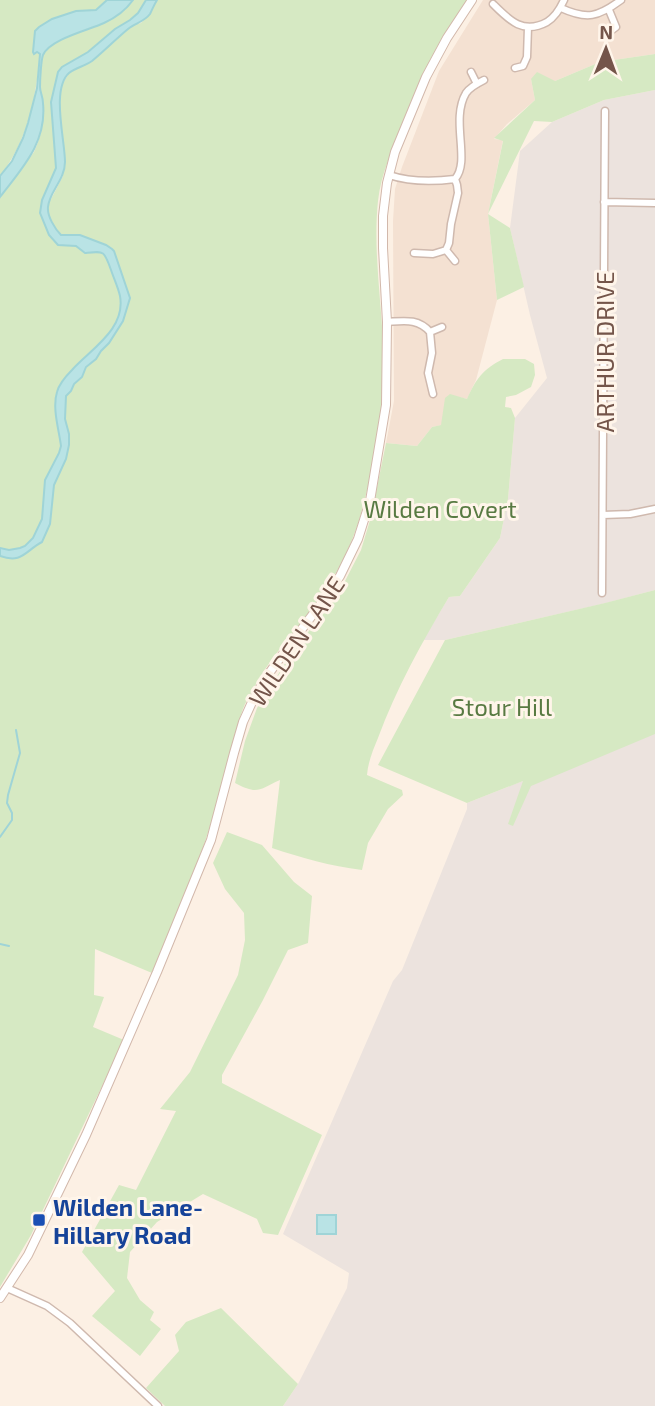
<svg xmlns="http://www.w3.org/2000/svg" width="655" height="1406" viewBox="0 0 655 1406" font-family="'Exo 2',sans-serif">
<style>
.residential{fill:#f4e1d2}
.industrial{fill:#ece3de}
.green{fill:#d6e9c3}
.water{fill:#b9e3e5;stroke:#9fd4d7;stroke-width:2}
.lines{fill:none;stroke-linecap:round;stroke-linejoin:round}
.stream{stroke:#9fd4d7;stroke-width:2}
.street-casing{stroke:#cfb9ae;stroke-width:9}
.secondary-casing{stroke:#d2b8ab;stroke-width:10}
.street{stroke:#fff;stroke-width:6}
.secondary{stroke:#fff;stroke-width:8}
.transit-dot{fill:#1a4fb4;stroke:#fff5ea;stroke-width:2.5}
.labels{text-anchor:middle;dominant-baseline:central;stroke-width:6;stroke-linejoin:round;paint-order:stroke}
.street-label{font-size:24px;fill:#74554a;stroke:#fff5ea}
.park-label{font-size:24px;fill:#587a42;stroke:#fff5ea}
.transit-label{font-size:24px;font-weight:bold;fill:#164399;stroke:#fff5ea;text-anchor:start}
</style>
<rect width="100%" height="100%" fill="#fcf0e4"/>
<path class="residential" d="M483 0H655V54L600 62 555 81 531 79 535 100 507 124 494 139 503 140 488 214 497 300 476 380 467 399 450 395 442 425 432 427 417 446 386 443 394 401 393 221 395 189 402 167 439 71Z"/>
<path class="industrial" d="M655 90V590L606 603 445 640H423L449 597 460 596 500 538 508 499 515 418 547 378 530 315 510 228 520 151 552 122 604 100Z
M655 729V1406H283L298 1384 347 1288 349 1273 283 1234 393 981 402 970 467 809V803Z"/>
<path class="green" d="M0 0H107L96 10 76 11 35 31 33 52 40 54C36 98 28 140 0 176Z
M133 0H146L138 13 130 20 115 29 88 52 62 67 58 72 51 102 56 168 46 192 51 199 63 176 59 103 62 85 69 73 93 60 97 55 133 25 141 23 151 11 157 0H468C439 40 420 79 402 126 392 150 381 174 378 201 373 248 381 297 383 343 386 397 377 454 363 506 353 547 332 584 306 618 297 629 287 639 279 650 266 666 255 685 245 704 241 713 238 724 235 734 226 764 220 795 210 826 195 876 172 924 152 973L95 949 94 995 104 997 93 1027 124 1040 31 1235 0 1287V197L34 152C41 137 44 121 43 105 43 99 41 94 40 89 40 82 40 62 42 56 48 40 89 30 104 23 114 19 126 10 133 0Z
M655 54V90L604 100 552 122 534 121 488 214 510 228 524 287 497 300 488 214 503 141 494 138 535 100 531 79 537 72 555 81 600 62Z
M503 359H525L534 364 535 375 531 387 516 395 506 397 505 407 511 408 515 418 508 499 500 538 460 596 449 597C422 642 396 689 378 738 373 750 368 762 367 775L402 790 403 795 388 809 368 843 362 870C330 866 302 858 272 848L280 780C258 790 258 795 235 783L245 741 257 708 284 665 344 583 361 550 371 517 386 443 417 446 432 427 441 425 445 398 450 394 467 399C476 379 483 369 503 359Z
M655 590V734L531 786 513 826 508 824 523 781 467 803 378 765 445 640 605 603Z
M227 832 262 845 294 882 312 896 308 943 288 950 263 1000 222 1075V1083L322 1135 278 1235 263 1233 257 1219 203 1194 157 1222 130 1252 127 1278 140 1300 154 1312 150 1320 161 1329 140 1356 92 1316 115 1291 82 1252 119 1185 136 1190 176 1111 160 1109 190 1072 238 975 245 940 244 913 225 889 213 863Z
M221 1308 298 1384 283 1406H165L146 1388 179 1351 175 1335 186 1322Z"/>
<path class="water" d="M107 0H133C126 10 115 18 104 23 89 30 50 39 43 55 41 61 40 80 40 87 40 92 43 97 43 103 47 143 22 168 0 197V176L12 161 23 138 28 123 37 88 40 54 37 52 34 54 33 52 35 31 39 27 52 19 76 11 96 10Z
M146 0H157C154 5 152 10 150 14 144 22 135 23 128 29 116 39 104 51 92 61 85 66 75 68 69 73 51 89 65 140 65 162 65 180 49 192 48 207 47 216 55 229 61 235H80L106 245 112 249 114 251 130 298 123 321 109 343 101 351 96 359 86 367 82 377 74 384 71 391 66 396 65 419 69 434V445L66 459 54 485 50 524 42 542C25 551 22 564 0 556V548L9 550 20 548 25 546 33 538 42 519 45 480 59 453 61 446C59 430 52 408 57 392 59 384 66 376 72 370 91 349 126 329 120 296 118 287 114 279 111 270 104 250 104 251 85 253L76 246 58 245 49 235 40 213 42 200 56 168 51 102 58 72 62 67 88 52 115 29 130 20 138 13Z
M317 1215H336V1234H317Z"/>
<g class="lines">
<path class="stream" d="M0 837 12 820V813L7 803 8 795 20 753 16 730
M0 944 9 946"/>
<g class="street-casing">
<path id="street" d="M493 4C509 20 523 35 547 22 555 17 560 9 564 0
M561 8C587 20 598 17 621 0
M609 10 616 27 612 30
M515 68 523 66 527 57 528 27
M471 72 477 84
M389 175C410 182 432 182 455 179 471 161 450 120 466 93 470 87 478 83 484 80
M604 202 655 203
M446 250 455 261
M414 253 433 254 446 250 449 243 451 224 458 193 457 185 455 179
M387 322C404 321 418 318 430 332L432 353 428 373 433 394
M430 332 442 327
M603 515 630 514 655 509
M602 593 605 111
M7 1288 47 1306 70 1323 158 1406"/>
</g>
<g class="secondary-casing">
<path id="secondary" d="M0 1298 28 1255 86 1135 157 972 211 840 234 753 243 722 253 700 265 679 280 658 326 597 340 576 358 539 370 501 386 405 387 322 383 248V216L387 183 395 152 426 77 447 38 472 0"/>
</g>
<use href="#street" class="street"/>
<use href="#secondary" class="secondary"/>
</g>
<rect class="transit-dot" x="32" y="1213" width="14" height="14" rx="3.5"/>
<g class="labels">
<g class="street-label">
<text transform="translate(604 352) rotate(-90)">ARTHUR DRIVE</text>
<text transform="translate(296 641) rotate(-56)">WILDEN LANE</text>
</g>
<g class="park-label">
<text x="440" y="508">Wilden Covert</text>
<text x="502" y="706">Stour Hill</text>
</g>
<g class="transit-label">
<text x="53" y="1206">Wilden Lane-<tspan x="53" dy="28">Hillary Road</tspan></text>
</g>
</g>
<g transform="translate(606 49) rotate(1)" stroke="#fff5ea" stroke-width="5" paint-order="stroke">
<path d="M0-5L12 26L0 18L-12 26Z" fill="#74554a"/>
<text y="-10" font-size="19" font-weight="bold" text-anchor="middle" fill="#74554a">N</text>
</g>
</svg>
